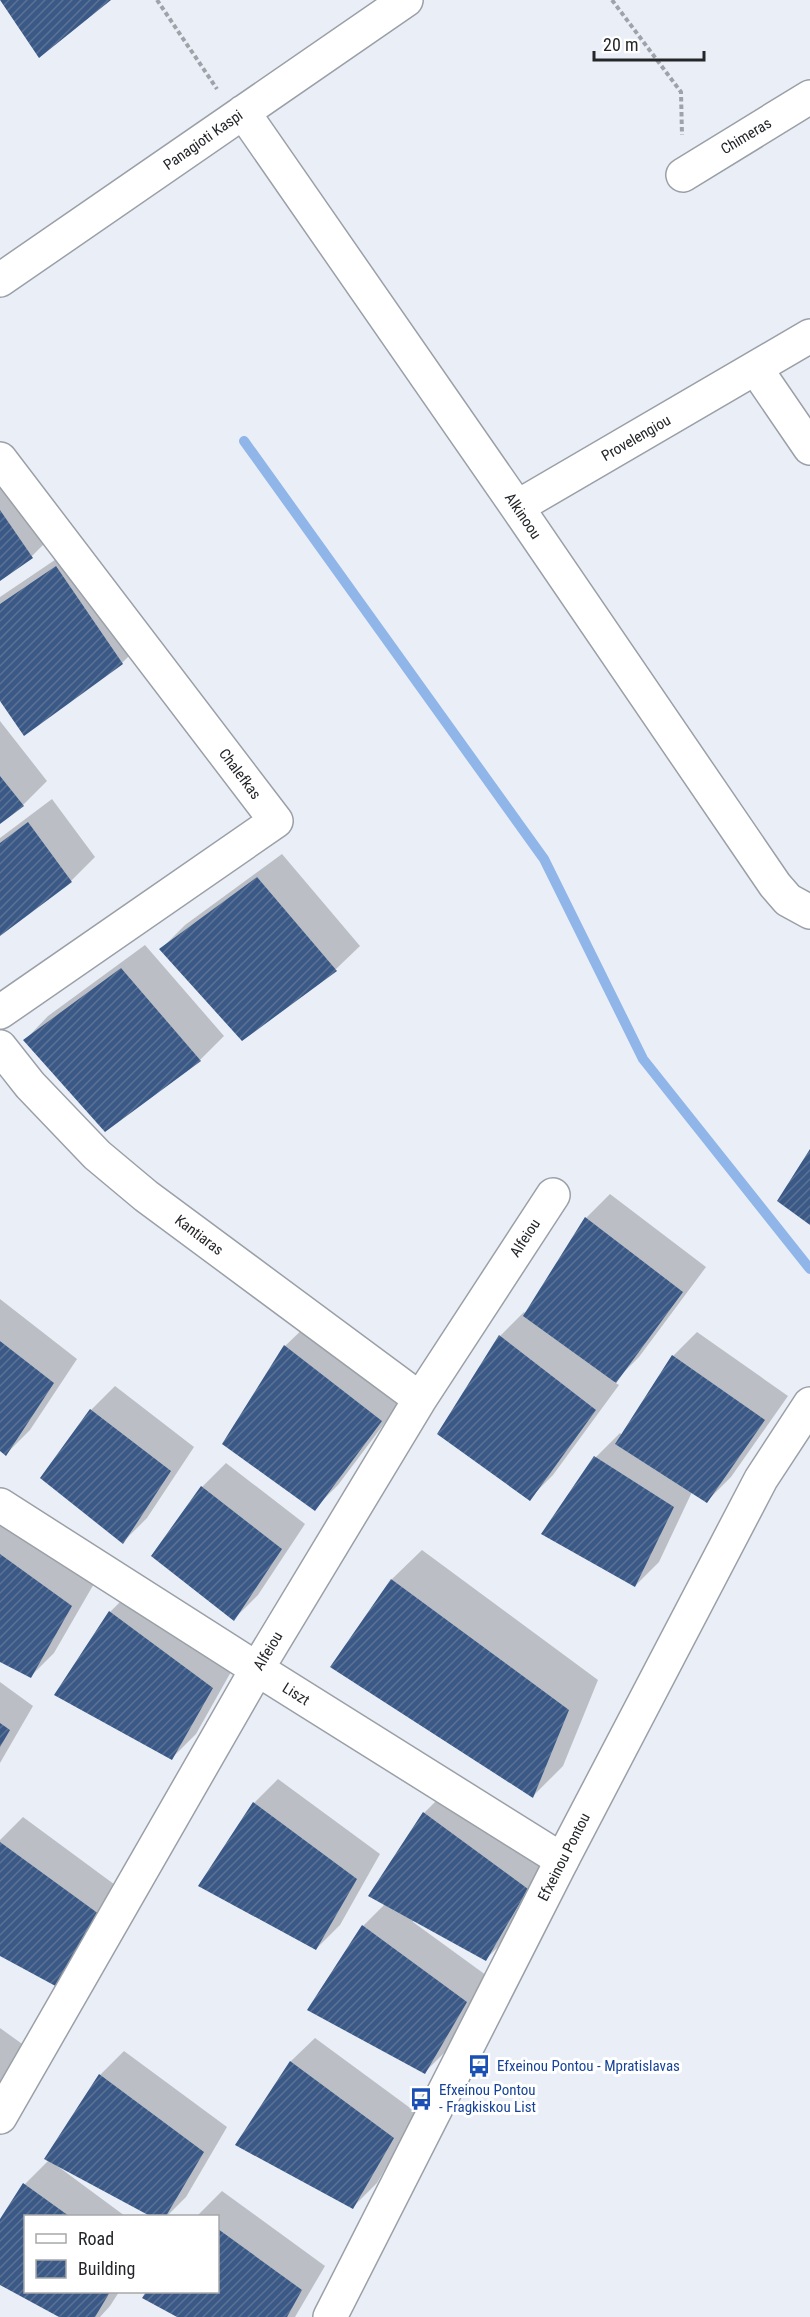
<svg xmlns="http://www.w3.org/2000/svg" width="810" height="2317" viewBox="0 0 810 2317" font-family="'Roboto Condensed',sans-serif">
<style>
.shadow{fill:#0003}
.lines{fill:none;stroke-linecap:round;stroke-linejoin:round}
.stream{stroke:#90b5e8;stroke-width:10}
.building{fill:url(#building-hatch)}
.minor-casing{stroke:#9ba0a8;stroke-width:36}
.tertiary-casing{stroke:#9ba0a8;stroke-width:36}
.path{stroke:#9fa3a9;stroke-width:4;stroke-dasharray:4.5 3;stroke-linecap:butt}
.minor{stroke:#fff;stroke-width:33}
.tertiary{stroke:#fff;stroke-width:33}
.labels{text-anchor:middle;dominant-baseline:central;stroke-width:6;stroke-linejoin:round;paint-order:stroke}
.street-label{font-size:15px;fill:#242629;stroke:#fff}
.transit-label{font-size:15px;fill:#164399;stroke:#fff;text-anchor:start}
</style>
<defs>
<pattern id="building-hatch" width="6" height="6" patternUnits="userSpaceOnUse" patternTransform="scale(1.5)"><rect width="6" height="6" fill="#3a5987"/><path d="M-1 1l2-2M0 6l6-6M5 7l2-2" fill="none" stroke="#5b7295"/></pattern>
</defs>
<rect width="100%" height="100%" fill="#eaeff7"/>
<path class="shadow" d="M0 451 56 532 32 556 0 579Z
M80 543 146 639 122 663 0 698V597Z
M0 721 47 781 23 805 0 823Z
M52 799 95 857 71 881 0 934V838Z
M282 854 360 946 336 969 242 1039 161 949 185 925Z
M145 945 224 1036 200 1060 25 1040 48 1016Z
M610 1194 706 1267 639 1357 614 1382 619 1385 553 1475 529 1499 500 1336 524 1312 526 1314 586 1218Z
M0 1299 77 1359 30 1430 6 1454 0 1449Z
M309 1323 405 1396 338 1485 314 1509 285 1346Z
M697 1332 788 1396 731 1477 707 1501 692 1492 659 1562 635 1586 543 1533 596 1457 620 1433 622 1435 673 1356Z
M115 1386 194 1447 147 1518 123 1542 42 1478 91 1410Z
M226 1463 305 1524 258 1595 234 1619 153 1555 202 1487Z
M0 1512 95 1582 54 1653 30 1677 0 1660Z
M422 1550 598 1680 563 1766 533 1796 332 1666 392 1579Z
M134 1588 236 1663 196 1734 172 1758 56 1695 110 1612Z
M0 1682 33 1706 0 1763Z
M278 1779 380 1854 340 1925 316 1949 254 1803Z
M448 1789 551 1865 510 1935 486 1959 414 1920 413 1922 490 1978 449 2048 425 2072 363 1926 385 1904 424 1813Z
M23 1817 126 1893 84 1964 0 1955V1840Z
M0 2028 25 2046 0 2089Z
M315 2038 417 2113 377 2183 353 2207 237 2144 291 2061Z
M124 2051 227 2127 186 2197 167 2216H153L57 2164 56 2165 125 2216H26V2292H119L110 2306 100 2317H62L0 2283V2222L25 2184 49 2160 100 2075Z
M222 2191 325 2266 295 2317H180L144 2298 148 2292H218V2216H197Z"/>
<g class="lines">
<path class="stream" d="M244 441 544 859 643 1059 810 1269"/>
</g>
<path class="building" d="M0 0H111L39 58Z
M0 510 33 558 0 581Z
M56 566 123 664 24 736 0 701V604Z
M0 776 24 806 0 824Z
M28 822 72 882 0 936V843Z
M257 877 337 971 242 1041 159 949Z
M121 968 201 1061 105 1132 23 1040Z
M810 1149V1225L777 1201Z
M585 1217 683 1292 616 1383 523 1316Z
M499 1335 596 1410 530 1501 437 1434Z
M0 1341 54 1383 6 1456 0 1451Z
M284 1345 382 1421 315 1511 222 1444Z
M672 1355 765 1420 707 1503 615 1444Z
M90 1409 171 1471 123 1544 40 1478Z
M594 1456 674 1507 635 1587 541 1534Z
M201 1486 282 1549 234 1621 151 1556Z
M0 1554 72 1606 31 1678 0 1662Z
M391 1579 569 1710 533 1798 330 1667Z
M109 1611 213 1688 172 1760 54 1695Z
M0 1723 10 1730 0 1747Z
M253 1802 357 1879 316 1950 198 1886Z
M423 1812 528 1889 486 1961 368 1896Z
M0 1842 103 1917 61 1989 0 1956Z
M362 1925 467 2002 425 2074 307 2010Z
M290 2061 394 2138 353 2209 235 2145Z
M99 2074 204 2152 166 2216H150L44 2159Z
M23 2183 69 2216H26V2292H110L95 2317H59L0 2285V2219Z
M218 2229 302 2290 287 2317H177L142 2298 146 2292H218Z"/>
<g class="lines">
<g class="minor-casing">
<path id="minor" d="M243 112 517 507 775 885 788 900 810 912
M683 175 810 97
M0 280 406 0
M756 369 810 448
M0 459 276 821 0 1012
M517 507 810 336
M0 1047 30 1085 97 1155 146 1196 420 1399
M0 1505 257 1669 562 1860
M0 2117 257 1669 420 1399 553 1195"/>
</g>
<g class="tertiary-casing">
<path id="tertiary" d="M330 2317 562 1860 761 1479 810 1404"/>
</g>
<path class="path" d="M157 0 217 89
M612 0 681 92 682 135"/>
<use href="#minor" class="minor"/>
<use href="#tertiary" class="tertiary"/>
</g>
<defs>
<g id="bus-bare" transform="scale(1.8)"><path d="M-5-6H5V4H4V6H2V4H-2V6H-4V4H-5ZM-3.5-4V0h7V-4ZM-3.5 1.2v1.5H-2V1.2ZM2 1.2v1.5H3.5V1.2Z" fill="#1a4fb4" stroke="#fff" stroke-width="2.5" paint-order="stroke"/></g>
</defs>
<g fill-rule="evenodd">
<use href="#bus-bare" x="479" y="2066"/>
<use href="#bus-bare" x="421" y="2099"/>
</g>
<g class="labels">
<g class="street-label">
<text transform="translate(746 136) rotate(-31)">Chimeras</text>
<text transform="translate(203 140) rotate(-35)">Panagioti Kaspi</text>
<text transform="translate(636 438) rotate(-30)">Provelengiou</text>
<text transform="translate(523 516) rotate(56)">Alkinoou</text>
<text transform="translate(240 774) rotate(53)">Chalefkas</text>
<text transform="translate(199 1235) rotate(37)">Kantiaras</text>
<text transform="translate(525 1238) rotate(-57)">Alfeiou</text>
<text transform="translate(268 1651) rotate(-59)">Alfeiou</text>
<text transform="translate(296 1694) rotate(32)">Liszt</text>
<text transform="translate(564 1857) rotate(-63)">Efxeinou Pontou</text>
</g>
<g class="transit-label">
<text x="497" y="2066">Efxeinou Pontou - Mpratislavas</text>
<text x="439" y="2090">Efxeinou Pontou<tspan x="439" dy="17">- Fragkiskou List</tspan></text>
</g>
</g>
<rect x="24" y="2215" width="195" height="78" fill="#ffffff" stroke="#a7a8a9" stroke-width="1.5"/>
<rect x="36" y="2234" width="30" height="9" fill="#ffffff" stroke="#a7a8a9" stroke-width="1.5"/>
<text x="78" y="2245" font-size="18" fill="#242629">Road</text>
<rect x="36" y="2260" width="30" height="18" fill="url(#building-hatch)" stroke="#a7a8a9" stroke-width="1.5"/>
<text x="78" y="2275" font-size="18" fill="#242629">Building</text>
<path d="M594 51v9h110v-9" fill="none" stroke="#242629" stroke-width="3"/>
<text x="603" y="51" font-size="18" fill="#242629" stroke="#ffffff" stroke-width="4.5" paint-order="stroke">20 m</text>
</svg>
